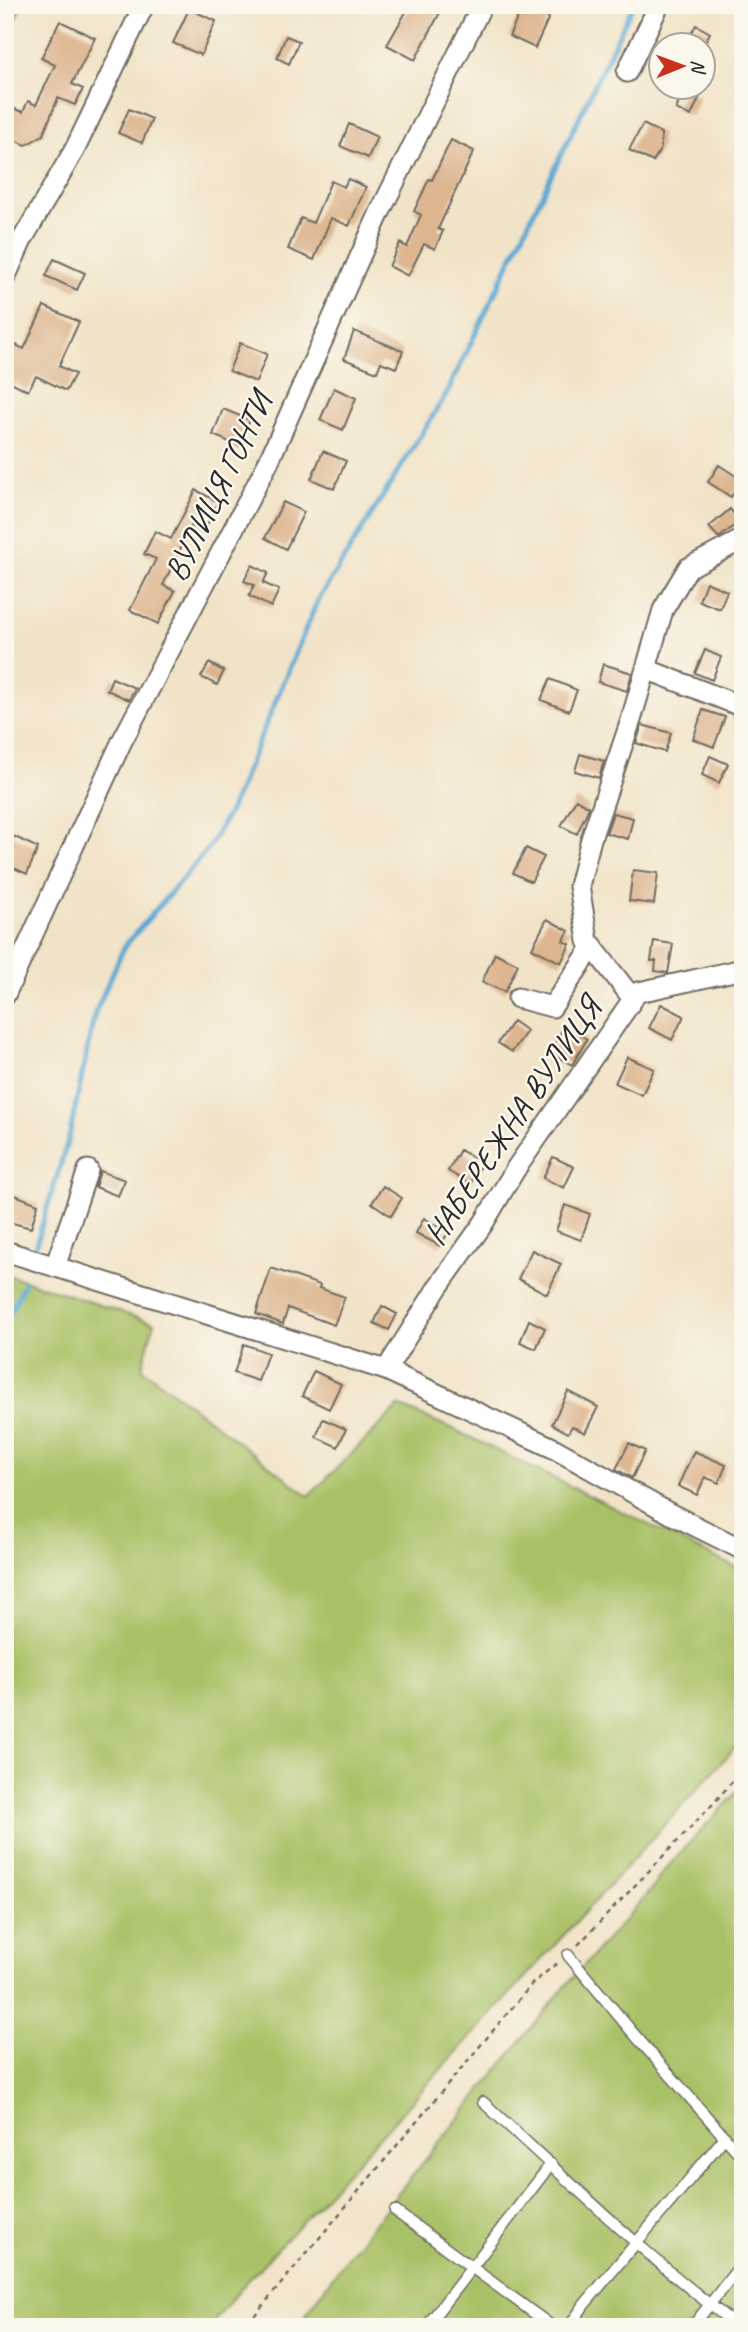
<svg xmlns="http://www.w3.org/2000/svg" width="748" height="2332" viewBox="0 0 748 2332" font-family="Caveat,sans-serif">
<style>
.green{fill:#a9c166;stroke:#6a7648;stroke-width:2}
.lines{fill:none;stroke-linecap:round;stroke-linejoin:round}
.stream{stroke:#58a7d2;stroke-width:5}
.building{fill:#ddb58f}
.lane-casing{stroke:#706b62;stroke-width:13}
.street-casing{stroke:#706b62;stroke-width:23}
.path{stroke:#706b62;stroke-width:2.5;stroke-dasharray:5 5;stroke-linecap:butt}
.lane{stroke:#fff;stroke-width:10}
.street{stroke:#fff;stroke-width:19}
.labels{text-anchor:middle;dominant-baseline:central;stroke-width:5;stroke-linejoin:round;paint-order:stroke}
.street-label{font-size:33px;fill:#2b2b2b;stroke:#fbf7ec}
</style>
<rect width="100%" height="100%" fill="#fbf7ec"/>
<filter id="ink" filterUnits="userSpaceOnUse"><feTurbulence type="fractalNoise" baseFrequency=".0143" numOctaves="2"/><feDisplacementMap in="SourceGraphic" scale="14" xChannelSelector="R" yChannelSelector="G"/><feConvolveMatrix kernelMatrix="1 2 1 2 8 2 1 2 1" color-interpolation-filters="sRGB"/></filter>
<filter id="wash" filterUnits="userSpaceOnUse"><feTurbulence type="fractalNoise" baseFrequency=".00686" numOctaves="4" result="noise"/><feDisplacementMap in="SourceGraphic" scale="28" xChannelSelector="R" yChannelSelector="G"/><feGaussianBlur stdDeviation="1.57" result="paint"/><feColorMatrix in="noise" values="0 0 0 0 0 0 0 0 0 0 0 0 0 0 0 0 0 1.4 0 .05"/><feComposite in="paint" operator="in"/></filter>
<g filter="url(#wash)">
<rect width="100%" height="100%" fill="#f1e3c7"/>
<path class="green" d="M5 5H21L5 57Z
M5 1274 154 1323 142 1368 309 1496 399 1406 453 1429 743 1571V1739L234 2296 210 2327H5Z
M743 1785V2327H297L347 2257 563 1989 652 1889 661 1874Z"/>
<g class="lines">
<path class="stream" d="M33 1254 69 1137 95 1013 124 947 208 849 231 808 317 602 447 393 633 5
M5 1324 24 1284"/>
</g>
<g id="blocks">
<path class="building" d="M410 5H444L415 60 387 45Z
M523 6 549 17 535 48 509 36Z
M189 9 216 21 201 55 173 43Z
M60 21 95 38 72 84 83 89 75 105 58 98 43 135 26 145 9 138 13 129 5 126V122L12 108 23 112 28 101 36 105 55 65 41 58Z
M696 25 710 33 703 46H684Z
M286 36 299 41 289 64 277 58Z
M684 91 700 96 691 116 676 109Z
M129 109 152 119 142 143 118 133Z
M349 124 377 137 368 158 340 146Z
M643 124 661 133V148L653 162 629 150Z
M451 140 474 151 438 229 443 231 435 249 424 244 408 276 389 266 400 243 407 247 421 215 414 211 429 179 432 180Z
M348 179 366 187 349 226 331 218 314 260 288 249 301 218 313 223 331 181 344 187Z
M54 259 85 273 77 290 46 276Z
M44 306 79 322 59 366 75 374 66 391 36 376 28 391 5 379V340L24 349Z
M354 331 403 351 396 368 381 362 377 372 344 359Z
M240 343 267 354 256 382 229 371Z
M334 388 356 398 343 430 320 420Z
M223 409 250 420 239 446 213 435Z
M323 451 346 461 334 489 311 479Z
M719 465 742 480 731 497 708 482Z
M196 490 218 502 204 531 192 525 163 585 175 591 158 624 130 610 156 559 144 554 155 531 171 539Z
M283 502 304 512 286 549 265 538Z
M730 509 740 521 719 538 709 527Z
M252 565 268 573 263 583 279 590 271 607 249 596 254 585 244 581Z
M706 582 727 591 720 609 699 601Z
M705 650 721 657 712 680 695 673Z
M209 663 224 671 217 685 201 677Z
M603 664 632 673 627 691 598 682Z
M112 678 135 688 129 700 107 690Z
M550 679 577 690 569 711 541 700Z
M703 710 725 717 714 747 693 739Z
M642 725 671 733 665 752 636 743Z
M580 754 604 761 599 778 575 771Z
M710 756 728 764 719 783 702 775Z
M576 799 589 807 577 834 561 826Z
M613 813 633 818 628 839 606 833Z
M13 836 38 848 27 874 5 864V853Z
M526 848 544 857 531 882 513 873Z
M633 870 658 873 654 904 629 901Z
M547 919 569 931 563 941 570 944 561 963 532 948Z
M654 941 673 944 668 973 655 971 656 961H651Z
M495 953 518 964 505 992 482 982Z
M661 1004 684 1016 672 1040 649 1028Z
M513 1021 527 1031 512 1052 498 1043Z
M564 1026 587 1039 572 1065 550 1053Z
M627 1057 654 1069 642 1095 615 1083Z
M460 1150 482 1163 470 1184 448 1171Z
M553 1157 574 1167 564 1188 543 1178Z
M100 1171 125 1180 118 1196 95 1187Z
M383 1186 402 1198 391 1216 372 1203Z
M5 1191 38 1204 31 1228 5 1221Z
M565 1205 590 1214 581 1240 556 1231Z
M424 1218 448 1233 440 1246 416 1233Z
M532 1250 561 1264 547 1294 518 1279Z
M271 1268 320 1285 319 1288 345 1297 334 1325 288 1308 283 1324 256 1314Z
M382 1306 397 1314 389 1330 374 1323Z
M529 1320 545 1328 536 1349 520 1342Z
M244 1344 268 1353 258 1381 234 1373Z
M314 1371 341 1384 329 1409 302 1396Z
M568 1391 598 1407 585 1433 572 1426 568 1433 552 1424Z
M323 1419 346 1429 338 1447 316 1437Z
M629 1443 645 1451 632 1478 616 1469Z
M694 1451 726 1465 719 1483 705 1477 697 1495 678 1486Z"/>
</g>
</g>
<g filter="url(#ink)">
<use href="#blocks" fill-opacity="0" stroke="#706b62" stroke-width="2"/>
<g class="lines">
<g class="lane-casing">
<path id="lane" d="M568 1955 633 2033 743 2158
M483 2102C566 2178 648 2259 739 2327
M395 2211 553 2327
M246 2326 248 2327
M426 2327 551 2164
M569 2327 584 2305 725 2137
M692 2327 743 2262"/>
</g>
<g class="street-casing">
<path id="street" d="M627 72 659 5
M5 278 22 240 75 149 144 5
M646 669 738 705 743 704
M630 994 743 969
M5 995 122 741 267 465 380 212 482 5
M518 998 552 1007 593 946
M5 1251 386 1370 553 1448 671 1514 743 1550
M55 1267 88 1170
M386 1370 438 1287 483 1224 515 1170 633 999 588 941 579 886 591 839 631 720 663 610 688 568 743 539"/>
</g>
<path class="path" d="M578 1945 713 1804 743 1769
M254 2316 532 1984 557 1963"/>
<use href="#lane" class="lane"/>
<use href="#street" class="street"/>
</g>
</g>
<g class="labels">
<g class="street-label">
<text transform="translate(218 487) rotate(-64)">ВУЛИЦЯ ГОНТИ</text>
<text transform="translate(512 1121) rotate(-56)">НАБЕРЕЖНА ВУЛИЦЯ</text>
</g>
</g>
<rect width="748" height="2332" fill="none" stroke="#fbf7ec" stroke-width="28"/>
<g transform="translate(682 66) rotate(89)"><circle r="33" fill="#fbf7ec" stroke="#a8a59f" stroke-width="2"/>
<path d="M0-5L12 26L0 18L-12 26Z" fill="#c8321e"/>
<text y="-10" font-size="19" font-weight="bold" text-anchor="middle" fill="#2b2b2b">N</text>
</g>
</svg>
